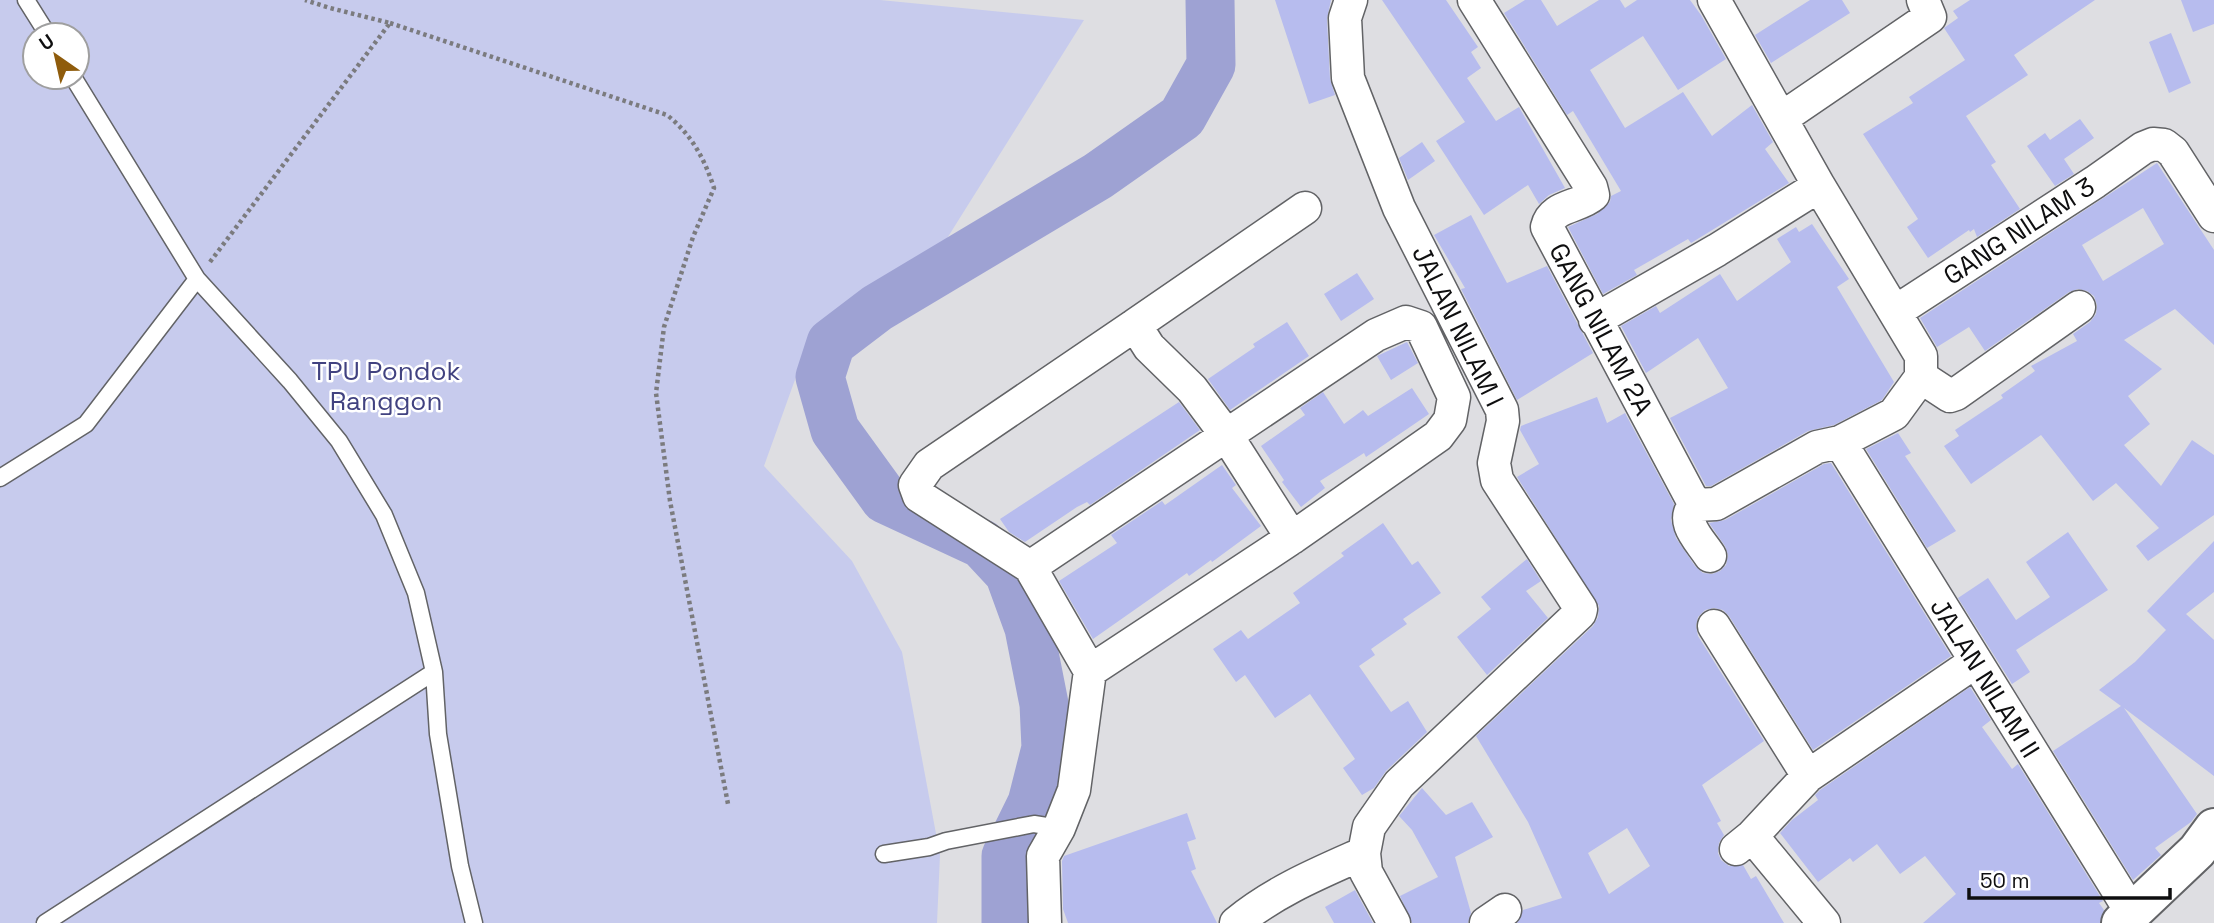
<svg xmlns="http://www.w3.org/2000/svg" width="2214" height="923" viewBox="0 0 2214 923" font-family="'Space Grotesk',sans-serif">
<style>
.green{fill:#c7cbed;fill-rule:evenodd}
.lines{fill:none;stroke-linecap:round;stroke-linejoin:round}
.river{stroke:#9ea2d3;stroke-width:49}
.building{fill:#b7bcee;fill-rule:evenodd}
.service-casing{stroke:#626366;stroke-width:19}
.minor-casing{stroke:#626366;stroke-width:35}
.tertiary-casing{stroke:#626366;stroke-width:42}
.path{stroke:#7b7b7e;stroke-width:4.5;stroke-dasharray:3.5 3.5;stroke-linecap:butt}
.service{stroke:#fff;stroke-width:16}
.minor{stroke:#fff;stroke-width:32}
.tertiary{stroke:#fff;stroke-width:38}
.labels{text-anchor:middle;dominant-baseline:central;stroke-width:5;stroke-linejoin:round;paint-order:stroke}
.street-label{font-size:26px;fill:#0e0e0f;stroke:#fff}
.park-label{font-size:26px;fill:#414280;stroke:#fff}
</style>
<rect width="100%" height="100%" fill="#dedee2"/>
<path class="green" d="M0 0H880L1084 20 941 248 811 335 764 466 852 561 902 652 940 855 937 923H0ZM35 35H77V77H35Z"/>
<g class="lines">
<path class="river" d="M1006 923V856L1032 803 1046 748 1044 704 1029 628 1009 573 982 544 885 499 835 430 820 377 831 343 877 308 1098 176 1182 117 1211 65 1210 0"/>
</g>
<path class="building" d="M1275 0H1331L1327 19 1330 79 1335 95 1309 104Z
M1382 0H1446L1478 47 1471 52 1481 68 1467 78 1496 121 1519 107 1565 188 1549 195 1539 204 1528 185 1484 215 1436 141 1465 122Z
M1525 0H1541L1557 26 1599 0H1620L1625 8 1637 0H1690L1701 15 1726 59 1678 90 1643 36 1590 70 1625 128 1683 92 1712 136 1752 105 1773 142 1765 149 1789 183 1691 243 1688 239 1634 270 1637 275 1603 294 1568 227 1597 214 1610 202 1611 196 1621 191 1573 111 1567 115 1504 13Z
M1810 0H1842L1850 13 1771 63 1755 35Z
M1970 0H2095L2014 55 2028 75 1966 116 1996 162 1991 165 2020 209 1977 237 1974 229 1970 232 1969 230 1928 258 1907 227 1918 219 1863 134 1913 103 1909 97 1965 60 1944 28 1958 18 1953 11Z
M2181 0H2214V24L2193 32Z
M2171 33 2191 83 2169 93 2149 42Z
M2080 119 2094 138 2064 159 2074 174 2055 186 2027 146 2045 133 2050 140Z
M1422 142 1435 161 1408 180 1399 158Z
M2157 163 2214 250V345L2175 309 2124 340 2162 369 2128 396 2150 424 2124 445 2161 486 2192 440 2214 455V515L2148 561 2136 546 2159 528 2116 483 2093 501 2041 435 1971 484 1944 446 1959 436 1955 430 2003 398 2001 395 2035 371 2031 366 2077 341 2073 334 2090 322 2096 314 2097 305 2094 296 2087 291 2078 289 2069 292 1985 351 1969 327 1937 347 1920 318ZM2143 208 2164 244 2103 281 2082 245Z
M1471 215 1507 283 1547 266 1593 353 1517 400 1461 289 1465 288 1434 235Z
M1812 224 1849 279 1837 287 1894 382 1882 400 1834 425 1808 431 1711 486H1706L1670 418 1728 388 1698 338 1646 373 1621 326 1656 306 1660 313 1720 274 1737 301 1791 262 1777 239 1796 227 1799 232Z
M1357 273 1374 299 1341 321 1324 294Z
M1287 322 1309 356 1230 410 1208 379 1255 347 1253 344Z
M1407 342 1418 363 1391 380 1377 356Z
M1412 388 1429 414 1366 457 1364 453 1320 481 1325 488 1301 507 1282 482 1284 480 1261 446 1305 415 1300 408 1323 392 1344 424 1363 410 1368 416Z
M1597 397 1607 423 1625 413 1674 504 1671 520 1676 538 1695 566 1703 573 1712 574 1720 571 1726 565 1728 555 1725 546 1709 523 1725 520 1824 464 1831 463 1951 656 1813 750 1729 616 1723 610 1714 608 1705 610 1698 617 1696 626 1698 636 1764 741 1702 785 1721 821 1717 823 1724 835 1719 843 1718 853 1721 860 1729 866 1743 865 1751 879 1756 876 1784 923H1517L1523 910 1562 898 1528 822 1476 736 1593 626 1598 617 1599 606 1517 477 1539 464 1520 430 1521 426ZM1627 828 1650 866 1609 894 1588 853Z
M1179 402 1200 430 1090 505 1087 502 1077 507 1025 542 1009 532 1000 519Z
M1898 433 1911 453 1905 456 1956 531 1927 548 1866 449Z
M1222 465 1236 485 1232 488 1261 526 1212 562 1211 560 1189 576 1187 573 1093 639 1059 581 1117 543 1111 535 1162 501 1165 505Z
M1383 523 1412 565 1418 561 1441 593 1403 619 1407 624 1371 649 1375 655 1359 666 1391 712 1408 701 1427 732 1386 771 1374 788 1362 795 1343 768 1355 759 1310 694 1275 718 1245 675 1236 682 1213 649 1241 630 1248 639 1300 603 1293 593 1344 556 1341 553Z
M2068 532 2108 590 2016 650 2030 672 2012 684 1958 598 1988 578 2016 620 2050 597 2026 562Z
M2214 541V592L2186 614 2214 640V776L2124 708 2197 814 2191 822 2155 848 2161 855 2133 880 2053 751 2121 706 2099 690 2135 662 2166 630 2147 611Z
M1527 559 1541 581 1526 591 1548 618 1487 675 1457 637 1491 609 1481 597Z
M1970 687 1991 720 1982 727 2012 769 2018 764 2103 901 2099 903 2104 910 2100 923H1923L1956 894 1925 856 1900 874 1877 844 1853 862 1850 858 1818 882 1780 833 1792 820 1818 800 1815 795 1820 790Z
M1422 788 1446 815 1472 802 1493 837 1455 857 1471 913 1468 923H1412L1400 896 1438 877 1412 830 1399 816Z
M1187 813 1196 839 1187 842 1196 869 1191 871 1217 923H1068L1063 909 1062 861 1064 856Z
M1355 890 1373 923H1334L1325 907Z"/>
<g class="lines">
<g class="service-casing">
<path id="service" d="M26 0 48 35
M73 77 197 279 290 381 339 441 384 515 416 593 434 672 438 734 460 866 474 923
M0 478 86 424 197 279
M884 854 929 847 946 841 1034 824 1059 828
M45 923 434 672"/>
</g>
<g class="minor-casing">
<path id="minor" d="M1351 0 1345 18 1348 78 1399 208 1502 410 1503 421 1494 463 1497 480 1581 609 1580 613 1399 784 1369 827 1364 853 1366 872 1394 923
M1474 0 1591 187 1593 195C1578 208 1552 205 1547 227L1695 505 1716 504 1817 447 1840 442 1894 414 1921 377V356L1819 186 1714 0
M1782 118 1930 17 1923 0
M1895 312 2095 182 2143 148 2153 144 2164 145 2173 152 2214 216
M1595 320 1717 250 1819 186
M1135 325 1305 208
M1921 377 1950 396 1956 394 2079 307
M1840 442 2132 913
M1695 505C1679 522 1700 540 1710 556
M1030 567 919 496 915 485 929 465 1135 325 1149 347 1192 389 1227 436 1292 538
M1714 626 1808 776
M1752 836 1824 923
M1736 849 1752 836 1808 776 1975 662
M1045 923 1043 856 1059 828 1074 790 1090 671 1292 538 1438 436 1450 420 1454 397 1421 327 1406 322 1376 335 1030 567 1090 671
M1236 923C1275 891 1319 873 1364 853
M1486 923 1505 910"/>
</g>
<g class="tertiary-casing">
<path id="tertiary" d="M2121 923 2197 851 2214 828"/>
</g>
<path class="path" d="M390 23 667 115C692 135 704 158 714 188L693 237 664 327 656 393 670 501 728 804
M210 262 390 23 330 8 305 0"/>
<use href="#service" class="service"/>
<use href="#minor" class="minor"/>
<use href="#tertiary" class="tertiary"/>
</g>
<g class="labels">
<g class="street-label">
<text transform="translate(2019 231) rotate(-33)">GANG NILAM 3</text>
<text transform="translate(1458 326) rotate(64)">JALAN NILAM I</text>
<text transform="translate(1601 329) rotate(62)">GANG NILAM 2A</text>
<text transform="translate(1985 678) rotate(58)">JALAN NILAM II</text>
</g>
<g class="park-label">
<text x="386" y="371">TPU Pondok<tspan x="386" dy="30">Ranggon</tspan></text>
</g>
</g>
<g transform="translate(56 56) rotate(326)"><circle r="33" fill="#ffffff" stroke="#9f9f9f" stroke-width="2"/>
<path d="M0-5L12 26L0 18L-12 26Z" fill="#8f5c0c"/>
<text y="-10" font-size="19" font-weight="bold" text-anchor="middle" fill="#0e0e0f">U</text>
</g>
<path d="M1969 888v10h201v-10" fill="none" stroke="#0e0e0f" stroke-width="3.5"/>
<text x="1980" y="888" font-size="21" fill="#0e0e0f" stroke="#ffffff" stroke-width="5" paint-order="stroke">50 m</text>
</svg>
